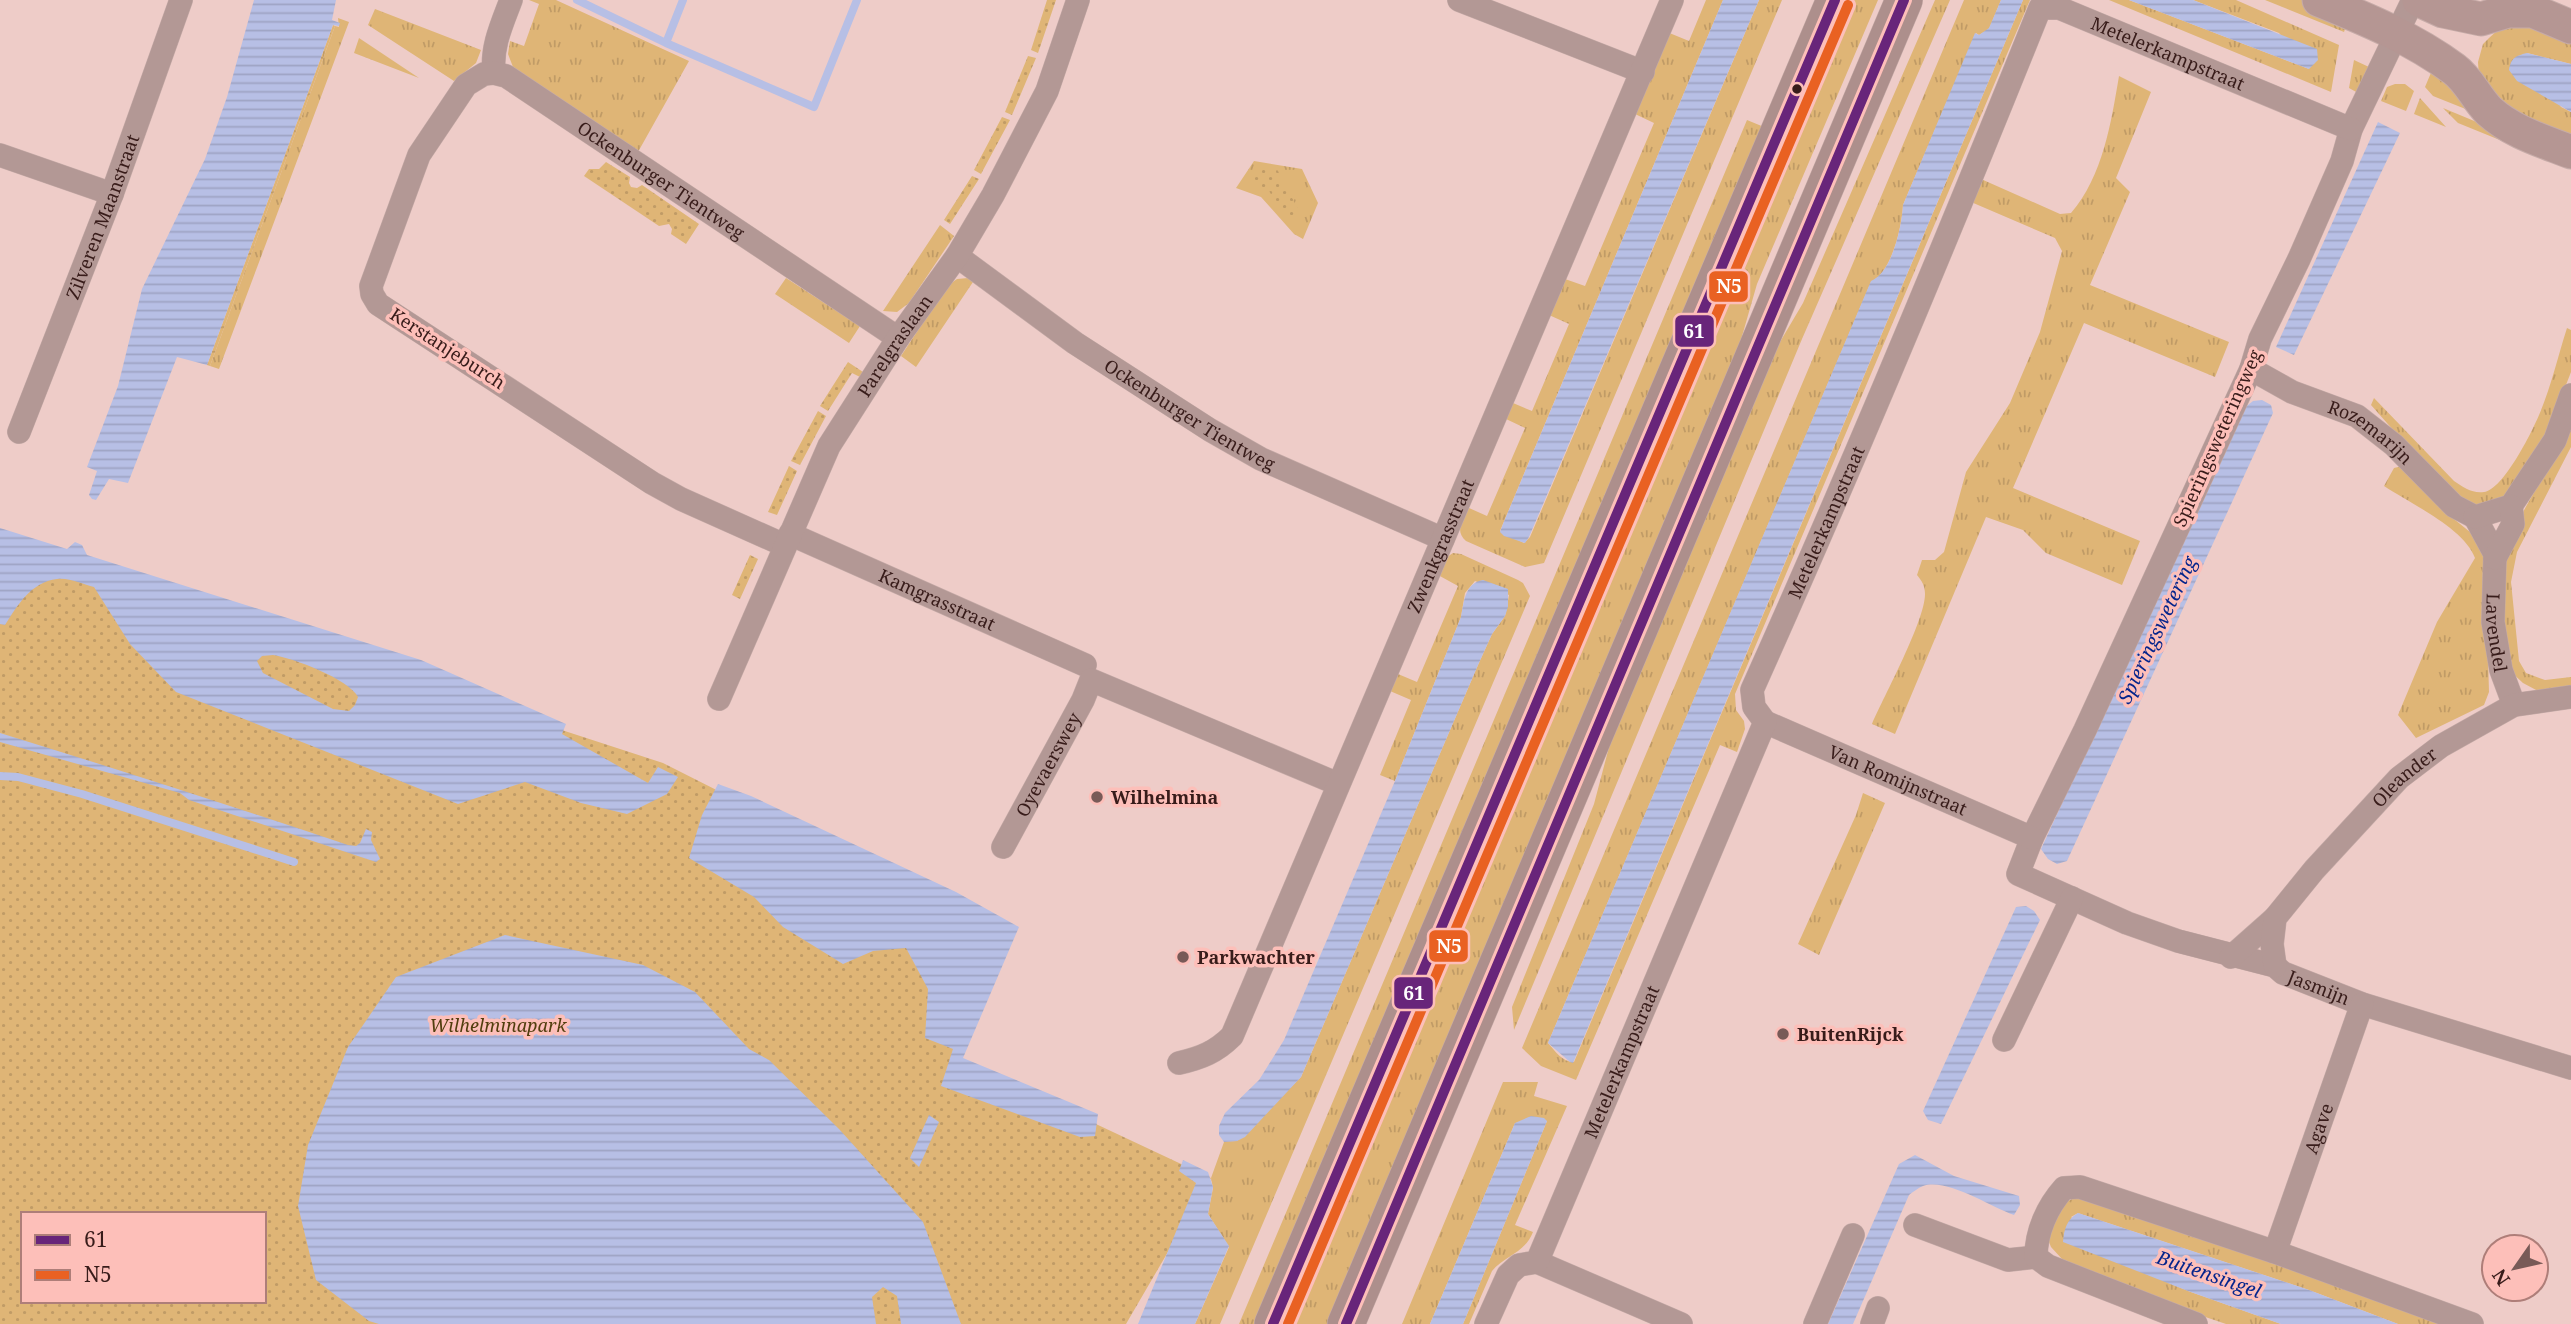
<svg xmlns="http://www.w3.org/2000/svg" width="2571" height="1324" viewBox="0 0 2571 1324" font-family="'Noto Serif',serif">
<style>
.grass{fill:url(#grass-tufts)}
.wetland{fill:url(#wetland-marsh)}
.park{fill:url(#park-dots);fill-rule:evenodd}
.water{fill:url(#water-rules);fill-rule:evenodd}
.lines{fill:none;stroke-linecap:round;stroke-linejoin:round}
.stream{stroke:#b7bfe5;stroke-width:8}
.street-casing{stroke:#c6aba8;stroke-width:24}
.secondary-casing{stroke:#c6aba8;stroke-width:35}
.primary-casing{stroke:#c6aba8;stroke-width:38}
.street{stroke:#b39895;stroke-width:23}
.secondary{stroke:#b59693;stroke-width:33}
.primary{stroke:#ad8f8c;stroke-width:37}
.bus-1-casing{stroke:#fdbfb9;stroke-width:16}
.bus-2-casing{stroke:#fdbfb9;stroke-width:16}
.bus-1{stroke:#68257a;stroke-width:10}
.bus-2{stroke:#e96122;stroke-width:10}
.bus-dot{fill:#381c1a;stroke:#fdbfb9;stroke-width:2.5}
.poi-dot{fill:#785a57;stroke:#fdbfb9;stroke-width:2.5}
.labels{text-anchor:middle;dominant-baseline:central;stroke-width:7;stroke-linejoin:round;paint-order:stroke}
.street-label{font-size:18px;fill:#381c1a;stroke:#fdbfb9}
.poi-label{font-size:18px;font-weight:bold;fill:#381c1a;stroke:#fdbfb9;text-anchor:start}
.park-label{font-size:18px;font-style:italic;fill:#523e0e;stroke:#fdbfb9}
.water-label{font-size:19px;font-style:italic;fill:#06258c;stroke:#fdbfb9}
.line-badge{stroke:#fdbfb9;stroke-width:2.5}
.badge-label{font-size:19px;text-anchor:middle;font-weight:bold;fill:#fff}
</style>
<defs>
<pattern id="grass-tufts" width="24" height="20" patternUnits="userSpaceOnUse" patternTransform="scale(1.75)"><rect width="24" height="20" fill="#dfb576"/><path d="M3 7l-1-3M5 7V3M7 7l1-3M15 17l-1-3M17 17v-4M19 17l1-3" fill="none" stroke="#c09b66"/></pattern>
<pattern id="wetland-marsh" width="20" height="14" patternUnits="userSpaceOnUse" patternTransform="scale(1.75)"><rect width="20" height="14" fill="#dfb576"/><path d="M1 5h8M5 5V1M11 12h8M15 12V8" fill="none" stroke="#c09b66"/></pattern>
<pattern id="park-dots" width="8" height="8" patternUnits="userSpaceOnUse" patternTransform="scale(1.75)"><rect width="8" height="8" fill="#dfb576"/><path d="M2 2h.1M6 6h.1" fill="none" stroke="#c09b66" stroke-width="1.8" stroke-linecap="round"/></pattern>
<pattern id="water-rules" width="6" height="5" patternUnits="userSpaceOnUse" patternTransform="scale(1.75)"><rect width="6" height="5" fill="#b7bfe5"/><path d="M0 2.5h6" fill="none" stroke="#9ea4c4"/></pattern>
</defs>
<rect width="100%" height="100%" fill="#eeccc8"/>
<path class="grass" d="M529 0H556L689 61 638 152 513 67 508 54 510 41 524 46 539 4Z
M1706 0H1723L1500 531 1524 543 1530 537 1759 0H1782L1544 563 1525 567 1466 541C1454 530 1463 520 1469 508L1487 516 1525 428 1506 419 1513 403 1532 411 1569 324 1549 315 1565 279 1585 286 1654 123 1635 114 1667 32 1689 41Z
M1852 0H1878L1757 284 1728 385 1329 1324H1291Z
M1935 0H1950L1802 339 1514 1030 1512 1007 1594 804 1618 713 1761 374 1803 303Z
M1964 0H2001L1989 29 1979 35 1976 33 1903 205C1902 226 1892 272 1871 282L1548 1043C1555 1051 1562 1062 1574 1062L2023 0H2030L1735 694 1736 710 1744 721 1745 729 1737 752 1720 745 1576 1080 1541 1066 1522 1048Z
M2109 0H2129L2309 69 2279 33 2193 0H2236L2339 45 2331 92Z
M2265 0H2304L2349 18 2344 32Z
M375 9 481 50 476 63 454 81 368 25Z
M338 18 349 22 219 369 210 366 335 26 339 27Z
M2538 21 2571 35V64L2527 53 2561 107 2571 112V144L2513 114 2479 78 2478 62 2483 44 2489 38 2500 28Z
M359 38 419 78 354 53Z
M2354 60 2369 67 2358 93 2349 88Z
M2433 68 2448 80 2468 110 2433 96 2425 87Z
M2119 76 2151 92 2116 178 2130 192 2090 285 2229 342 2215 377 2084 323 2013 488 2140 541 2122 585 2046 553 2023 530 1986 517 1895 734 1872 724C1884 696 1925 621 1925 594 1925 586 1922 581 1917 575L1922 560H1935L1944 552 1966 472 2010 403 2040 332 2062 251 2055 238 1971 202 1981 179 2060 214 2071 213C2103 176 2111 123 2119 76Z
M2395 84H2405L2414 91 2406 111 2381 101 2387 87Z
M2420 98 2446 127 2414 114Z
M2443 108 2520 140 2517 147 2458 123Z
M1747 120 1764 127 1258 1324H1239Z
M1254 161 1302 169 1318 203 1303 239 1294 234 1261 197 1236 188Z
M940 225 954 236 909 303 897 312 883 311Z
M786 278 860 326 849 343 775 294Z
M968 278 973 282 916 367 901 356 947 286 957 279Z
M2567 328 2571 330V372L2538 457 2508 498 2475 507 2442 485 2371 405 2374 398 2454 481C2463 487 2473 494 2484 492 2503 490 2532 432 2539 415 2551 387 2558 356 2567 328Z
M2571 416V447L2517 552 2511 582 2519 661 2526 673 2545 680 2571 677V689L2538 691 2523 683 2509 670 2505 642 2503 582 2506 560 2523 512 2561 444Z
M2402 466 2449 515 2470 532 2485 552 2489 692 2484 705 2416 738 2398 715 2437 622 2475 558C2464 528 2411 504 2384 486L2394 468Z
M1453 553 1461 554 1518 580 1523 583 1530 596 1220 1324H1195L1229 1247 1208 1214 1213 1188 1211 1178 1224 1142 1237 1141 1301 1077 1478 665 1492 634 1505 616 1509 595 1475 581 1465 593 1461 617 1395 781 1380 775 1411 700 1390 691 1398 674 1417 682 1458 586 1438 575 1447 557Z
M1863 793 1885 803 1819 955 1798 944 1856 815Z
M1503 1082H1538L1534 1096 1567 1106 1515 1225 1533 1232C1525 1253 1505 1255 1492 1271L1469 1324H1463L1547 1121 1515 1123 1430 1324H1402Z
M2081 1196 2284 1265 2441 1324H2398L2309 1290 2078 1213 2071 1217 2141 1271 2188 1291 2281 1324H2226L2164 1303 2062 1259 2051 1247 2047 1237C2056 1215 2056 1202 2081 1196Z"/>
<path class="wetland" d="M333 25 335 26 210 366 207 365Z"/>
<path class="park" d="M1047 0H1056L1038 53 1031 50Z
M1028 56 1036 58 1012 115 1005 112Z
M1002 117 1010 120 981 174 974 170Z
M606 162 630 177 629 183 631 187 637 188 642 185 699 224 686 244 671 234 672 229 669 224 659 226 584 176 589 169H599Z
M1266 167H1274L1278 171 1300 213 1297 219 1287 220 1269 191H1261L1253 188 1254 175Z
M972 176 979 179 950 224 944 220Z
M848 362 863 372 860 377 852 373 828 411 820 406Z
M818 411 826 416 800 465 791 461Z
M789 466 797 471 777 515 768 512Z
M750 555 758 559 740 599 732 595Z
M0 562 59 566 663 763 931 898 955 1058 1211 1178 1126 1324H0ZM23 1214H264V1301H23Z"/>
<path class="water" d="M254 0H336L332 20 340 23 339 26 333 25 207 365 177 357 128 483 109 479 96 500 92 499 89 495 97 471 87 467 118 386 142 289 205 159 227 97Z
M1723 0H1759L1529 537 1525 543 1504 536 1500 532 1503 524Z
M2001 0H2023L1573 1063 1570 1062 1548 1043 1871 281C1892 273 1902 226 1903 205L1975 33 1979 35 1989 28Z
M2129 0H2193L2317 49 2318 60 2309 69Z
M2527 53 2571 64V112L2517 81 2509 70C2511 58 2515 56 2527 53Z
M2378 122 2400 133 2294 355 2276 347Z
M2262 400 2271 405 2273 413 2067 861 2057 864 2048 859 2041 849 2243 409 2253 401Z
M0 528 67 549 75 542 82 545 87 555 421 660 566 724 562 734 648 783 658 767 678 777 667 794 627 814 581 803 525 782 458 804 176 692 130 644 94 587C83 584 68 577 57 579 31 582 17 606 5 625L0 624ZM273 655C293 658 349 679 358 697L355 705 349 711 333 709 263 673 257 661 262 656Z
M1483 580 1508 589V607L1505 616 1492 634 1478 665 1301 1077 1245 1137 1237 1141 1224 1142 1219 1135V1126L1225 1113 1259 1080 1284 1040 1395 781 1461 617C1464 601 1465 583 1483 580Z
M0 733C117 769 232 806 348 845L356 846 360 843 366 829 372 832 371 840 380 859 376 862 189 800 180 793 0 742Z
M718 784 751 796 956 892 1019 927 963 1058 1098 1114 1095 1136 1080 1137 941 1086 953 1049 925 1038 928 989 906 948 873 951 843 964 783 927 754 897 689 858 702 815Z
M2026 906 2034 911 2040 920 1941 1124 1928 1120 1923 1111 2016 907Z
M505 935 643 965 695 992 749 1049 769 1060 839 1129 923 1222 961 1324H901L897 1296 883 1287 872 1297 876 1324H379L369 1321 316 1280 298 1206 308 1145 348 1047 396 977Z
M929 1115 939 1122 919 1167 910 1158Z
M1531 1116 1544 1118 1547 1121 1463 1324H1430L1515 1123Z
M1915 1155 1954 1176 2019 1196 2020 1205 2014 1215C1990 1207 1948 1178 1923 1186 1918 1188 1913 1192 1909 1195L1853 1324H1828L1899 1164Z
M1183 1160 1208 1172 1213 1187 1208 1214 1229 1246 1195 1324H1138L1196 1183 1179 1171Z
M2078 1213 2309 1290 2398 1324H2281L2188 1291 2063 1242C2064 1229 2067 1219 2078 1213Z"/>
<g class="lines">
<path class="stream" d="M577 0 666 43 814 107 857 0
M666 43 683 0
M0 776 18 777 82 794 294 862"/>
<g class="street-casing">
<g id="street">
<path d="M1459 0 1643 72"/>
<path id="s1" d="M2413 0 2351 129 2342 161 2299 259 2260 339 2251 369 2085 730 2032 838 2018 874 2127 923 2178 941 2275 966 2283 973 2362 1004 2571 1068"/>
<path d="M494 73C491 47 502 24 511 0"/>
<path d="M0 155 112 194"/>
<path id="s2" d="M957 256 1075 343 1210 430 1261 459 1443 539"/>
<path id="s3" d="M2251 369 2292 392 2357 416 2394 445 2454 506 2475 517"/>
<path id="s4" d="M19 432 112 194 181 0"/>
<path id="s5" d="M2475 517 2495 554 2493 622 2501 670 2514 705"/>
<path d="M2475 517 2511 506 2555 440 2571 395"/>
<path id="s6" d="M790 534 1085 665"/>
<path id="s7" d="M784 545 681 499 652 483 378 304 372 294 371 286 419 155 466 85 484 74 494 73 506 76 898 338"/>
<path d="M2495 558 2513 524 2511 506"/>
<path id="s8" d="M719 699 829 446 898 338 957 256 993 195 1047 91 1078 0"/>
<path id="s9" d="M1765 722 2032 838"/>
<path id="s10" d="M1003 847 1083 700 1091 680 1338 784"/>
<path d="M2231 957 2275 918"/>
<path id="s11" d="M2275 966 2272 944 2275 918 2314 870 2399 778 2441 746 2514 705 2571 697"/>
<path d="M2004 1040 2072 898"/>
<path id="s12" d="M1179 1063C1201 1058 1216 1052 1232 1036L1672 0"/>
<path d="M1915 1225 2008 1260 2036 1257"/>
<path id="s13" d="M2275 1252 2362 1004"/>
<path d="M1537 1262 1681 1324"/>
<path id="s14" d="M1486 1324 1508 1275 1519 1265 1537 1262C1612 1081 1690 902 1765 722L1754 707 1752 690C1853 465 1948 237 2040 8H2059L2351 129"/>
<path d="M1815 1324 1853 1235"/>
<path d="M1872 1324 1878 1308"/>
<path d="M2196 1324 2048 1266 2036 1257C2036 1232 2047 1207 2064 1188L2080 1187 2275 1252 2472 1324"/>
</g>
</g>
<g class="secondary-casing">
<path id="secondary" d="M2319 0C2366 19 2414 39 2454 69 2469 80 2476 98 2489 111 2512 132 2543 141 2571 152
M2419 0 2443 11 2481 19 2508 11H2533L2571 27"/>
</g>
<g class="primary-casing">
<path id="primary" d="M1273 1324 1835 0
M1346 1324 1904 0"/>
</g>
<use href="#street" class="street"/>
<use href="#secondary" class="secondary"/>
<use href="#primary" class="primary"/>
<g class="bus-1-casing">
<path id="bus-1" d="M1273 1324 1835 0
M1346 1324 1904 0"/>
</g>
<g class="bus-2-casing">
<path id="bus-2" d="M1288 1324 1848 5"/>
</g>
<use href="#bus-1" class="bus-1"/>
<use href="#bus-2" class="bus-2"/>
</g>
<circle class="bus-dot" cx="1797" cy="89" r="6"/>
<g class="poi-dot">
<circle cx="1097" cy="797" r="7"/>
<circle cx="1183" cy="957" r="7"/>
<circle cx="1783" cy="1034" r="7"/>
</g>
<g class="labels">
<g class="street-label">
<text stroke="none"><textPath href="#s14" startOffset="1586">Metelerkampstraat</textPath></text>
<text stroke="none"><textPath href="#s7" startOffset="947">Ockenburger Tientweg</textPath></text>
<text stroke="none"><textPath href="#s4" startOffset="231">Zilveren Maanstraat</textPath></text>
<text stroke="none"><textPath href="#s8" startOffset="396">Parelgraslaan</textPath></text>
<text transform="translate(448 348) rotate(33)">Kerstanjeburch</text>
<text stroke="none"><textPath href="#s2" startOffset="282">Ockenburger Tientweg</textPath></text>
<text stroke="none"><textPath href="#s3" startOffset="136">Rozemarijn</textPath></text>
<text transform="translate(2217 438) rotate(-66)">Spieringsweteringweg</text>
<text stroke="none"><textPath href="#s14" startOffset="892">Metelerkampstraat</textPath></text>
<text stroke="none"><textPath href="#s12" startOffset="593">Zwenkgrasstraat</textPath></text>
<text stroke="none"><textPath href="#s6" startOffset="161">Kamgrasstraat</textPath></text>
<text stroke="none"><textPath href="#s5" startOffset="121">Lavendel</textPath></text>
<text stroke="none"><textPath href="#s10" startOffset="94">Oyevaerswey</textPath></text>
<text stroke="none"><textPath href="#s11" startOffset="240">Oleander</textPath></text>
<text stroke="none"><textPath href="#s9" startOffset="145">Van Romijnstraat</textPath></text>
<text stroke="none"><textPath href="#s1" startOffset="1283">Jasmijn</textPath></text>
<text stroke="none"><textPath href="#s14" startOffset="304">Metelerkampstraat</textPath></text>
<text stroke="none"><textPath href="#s13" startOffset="131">Agave</textPath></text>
</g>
<g class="poi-label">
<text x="1111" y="797">Wilhelmina</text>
<text x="1197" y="957">Parkwachter</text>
<text x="1797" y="1034">BuitenRijck</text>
</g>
<g class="park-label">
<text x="498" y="1025">Wilhelminapark</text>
</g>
<g class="water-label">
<text transform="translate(2157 630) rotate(-65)">Spieringswetering</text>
<text transform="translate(2209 1274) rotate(19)">Buitensingel</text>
</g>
</g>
<g class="line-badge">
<rect x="1708" y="270" width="41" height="33" rx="7" fill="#e96122"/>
<rect x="1674" y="314" width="41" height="34" rx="7" fill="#68257a"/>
<rect x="1428" y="929" width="41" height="34" rx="7" fill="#e96122"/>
<rect x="1393" y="976" width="41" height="34" rx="7" fill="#68257a"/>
</g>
<g class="badge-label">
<text x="1729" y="293">N5</text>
<text x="1694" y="338">61</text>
<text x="1449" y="953">N5</text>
<text x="1414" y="1000">61</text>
</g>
<rect x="21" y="1212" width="245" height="91" fill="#fdbfb9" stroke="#ae7e79" stroke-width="2"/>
<rect x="35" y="1235" width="35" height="10" fill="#68257a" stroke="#ae7e79" stroke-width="2"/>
<text x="84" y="1247" font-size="21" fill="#381c1a">61</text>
<rect x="35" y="1270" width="35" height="10" fill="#e96122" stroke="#ae7e79" stroke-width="2"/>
<text x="84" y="1282" font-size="21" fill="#381c1a">N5</text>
<g transform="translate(2515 1268) rotate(236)"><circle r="33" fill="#fdbfb9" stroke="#ae7e79" stroke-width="2"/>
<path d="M0-5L12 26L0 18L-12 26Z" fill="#785a57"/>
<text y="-10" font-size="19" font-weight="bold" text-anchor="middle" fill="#381c1a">N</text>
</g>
</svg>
